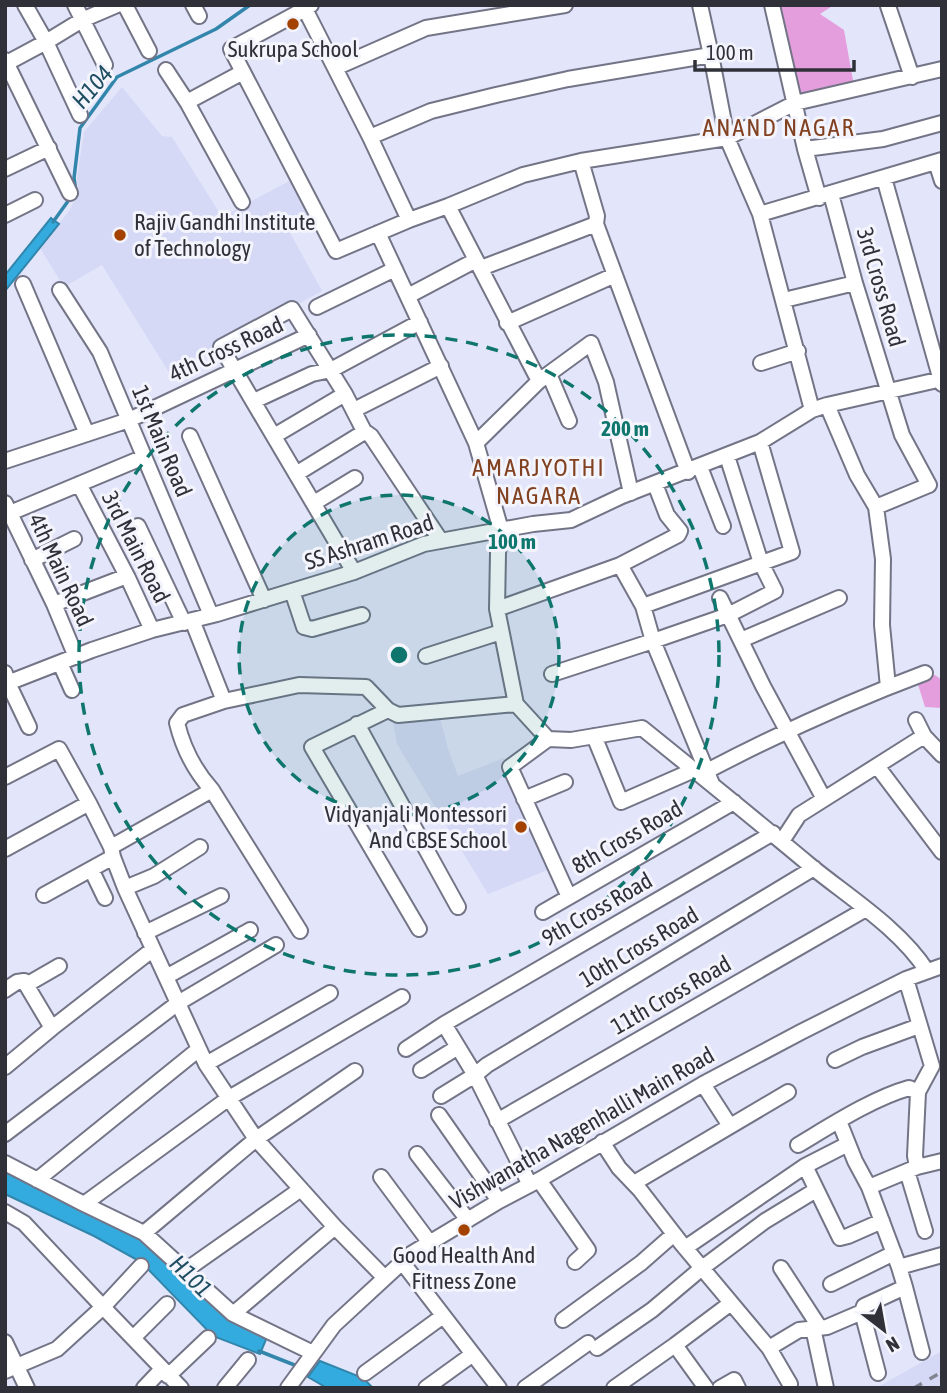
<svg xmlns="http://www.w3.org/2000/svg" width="947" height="1393" viewBox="0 0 947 1393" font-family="'Asap Condensed',sans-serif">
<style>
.built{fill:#d6d9f5}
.green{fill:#e59edd}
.water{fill:#34abde;stroke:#3286ac;stroke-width:2}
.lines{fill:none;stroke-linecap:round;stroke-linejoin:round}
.stream{stroke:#3286ac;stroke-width:3.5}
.minor-casing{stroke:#737587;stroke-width:18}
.minor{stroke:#fff;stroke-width:14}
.rail{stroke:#838492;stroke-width:3.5;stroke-dasharray:9 9;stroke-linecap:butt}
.ring{fill:none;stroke:#0f766e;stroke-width:3.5;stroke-dasharray:12 9}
.poi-dot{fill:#a44201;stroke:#f3f4fc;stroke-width:2.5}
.labels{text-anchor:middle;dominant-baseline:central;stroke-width:6;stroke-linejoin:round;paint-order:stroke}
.poi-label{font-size:23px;fill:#2f3038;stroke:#f3f4fc}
.street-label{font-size:23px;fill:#2f3038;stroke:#f3f4fc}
.water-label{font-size:24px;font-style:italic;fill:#1f4e63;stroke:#f3f4fc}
.neighbourhood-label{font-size:24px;letter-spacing:2px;fill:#824121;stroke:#f3f4fc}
.centre{fill:#0f766e;stroke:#f3f4fc;stroke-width:3.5}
.ring-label{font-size:21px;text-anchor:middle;font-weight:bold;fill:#0f766e;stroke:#f3f4fc;stroke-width:6;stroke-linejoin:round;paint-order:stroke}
</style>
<rect width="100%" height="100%" fill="#e3e5fa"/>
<path class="built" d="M122 87 162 136 172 137 222 217 293 179 312 215 288 229 322 291 170 374 102 265 64 287 40 248 69 211 78 194 77 178 84 132Z
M440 718 448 749 458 776 504 758 550 869 488 894 397 744 393 722Z
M942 1351V1388H876Z"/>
<path class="green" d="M780 5H834L820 14 844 30 854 86 800 96Z
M935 675 942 680V708L925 707 916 678Z"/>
<path class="water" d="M51 218 59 224 5 291V275Z
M5 1172 153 1246 241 1327 267 1337 260 1354 213 1336 141 1262 94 1236 5 1194Z
M320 1361 363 1378 373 1388H327L308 1377Z"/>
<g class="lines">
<path class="stream" d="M76 191 74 178 80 128 117 77 216 29 250 5
M53 222 71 197
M259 1351 297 1366"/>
<g class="minor-casing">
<path id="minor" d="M25 5 46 42 80 115
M75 5 105 65
M125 5 149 51
M193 5 199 16
M303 5 305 9 231 49 336 251 409 220 448 206 523 175 581 161 727 138 795 103 942 69
M311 5 305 9 370 137 409 220
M700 5 711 55 727 138 760 214 812 410
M772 5 805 149 819 198
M888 6 912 77
M5 60 70 193
M5 64 46 42 82 20 117 5
M335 68 426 28 565 5
M166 70 187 102 242 202
M187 102 243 72
M370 137 431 111 496 95 568 79 711 55
M805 149 883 139 942 123
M581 161 597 216 596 224 688 472
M936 162 942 181
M5 169 49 148
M884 178 942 384
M831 194 855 283 902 435 929 485 876 507
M448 206 539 381 476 443
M760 214 942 160
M5 215 35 200
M378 233 476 443 501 530 498 553 497 609 516 704
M481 268 596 224
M23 284 87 434
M60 290 100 352 211 615
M408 296 476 260
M784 300 855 283
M317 307 395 269
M507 323 615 275
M761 363 798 351
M549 374 569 421
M539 381 591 343 606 382 631 493
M254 401 312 374 331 370 420 322
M827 405 857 475 876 507 883 559 882 625 888 687
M354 410 441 366
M190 436 264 600
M274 436 345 394
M5 461 129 420 309 335
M700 467 723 526
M296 474 361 434 364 431
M79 484 128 578 152 630
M5 503 54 604 76 657
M314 503 355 478
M10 513 144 457
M138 526 184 623
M32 560 74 539
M620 565 643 606 653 641 728 615 775 591 761 563 727 456
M354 572 221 347 292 309 345 394 364 431 371 436 441 541
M292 591 304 627 312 629 362 615
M720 598 763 686 824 799
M54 604 127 576
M643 606 792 552 760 442
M497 609 620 565 678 535 680 531 667 515 655 484
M192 620 224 701 299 685 366 687 388 710 398 715 516 704 548 739 571 740 642 728C699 774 756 820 812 867 850 898 900 929 927 971
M741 640 839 598
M426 656 501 632
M60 663 72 690
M5 673 8 683 29 727
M552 674 653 641 712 784
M5 684 92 650 152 630 217 614 354 572 424 544 533 524 571 520 622 496 760 442 812 410 827 405 942 379
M388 710 312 747 419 929
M357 724 458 907
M594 736 621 802 694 770
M924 736 942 755
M548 739 510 767 569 897
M877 766 942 852
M707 771C778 734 850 701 925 673
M5 777 59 749 89 803 111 847 113 857 125 888 206 1064 256 1139 335 1227 385 1278
M212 790 300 931
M524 799 565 782
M782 841 799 815 924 736 916 720
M111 847 212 790C195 771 183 748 177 723L183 715 224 701
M5 849 89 803
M91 869 105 898
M125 888 154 876 200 847
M44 895 113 857
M543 912 734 802
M145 933 221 896
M166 977 250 930
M906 979 932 1066 918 1092 915 1156 917 1167
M26 985 59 966
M5 990 17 982 24 981 52 1028
M444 1024 773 833
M406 1049 444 1024 475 1075 441 1096
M835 1060 862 1047 919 1026
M206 1064 330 993
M5 1067 52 1028 152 950
M421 1070 458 1047
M703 1084 730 1126
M439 1115 499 1201
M497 1121 866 909
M839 1121 855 1161 869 1187
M5 1134 178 1003 276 945
M602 1142 619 1168 640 1190 681 1243 769 1348 790 1384
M798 1145C830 1126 873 1098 909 1088L918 1092
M417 1154 468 1220
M5 1163 84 1204 144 1233 233 1314 313 1353
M805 1166 840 1238 848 1236 882 1221
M907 1171 925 1231
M381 1177 430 1243
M37 1180 199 1049
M539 1180 588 1250 575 1262
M634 1183 788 1092
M530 1185 475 1075 487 1065 814 868
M84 1204 229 1098 402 997
M5 1212 24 1223 103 1307 141 1266
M144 1233 256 1139 355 1071
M685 1248 805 1166 848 1144
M402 1262 499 1388
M899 1267 942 1255
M781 1268 820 1328
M186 1270 301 1189
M831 1284 894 1253
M905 1287 922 1352
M862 1312 878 1373
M233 1314 335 1227
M563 1320 641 1263 674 1234
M813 1328 826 1388
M133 1338 167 1304
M5 1342 27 1388
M597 1348 652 1310 702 1268 765 1221 816 1190
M769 1348 799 1330 827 1327 862 1312 864 1306 905 1287 899 1267 869 1187 917 1167 942 1161
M5 1371 57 1349 103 1307 181 1388
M365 1373 443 1316
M168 1376 208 1338
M144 1388 162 1369
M225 1388 248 1360
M288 1388 334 1325 411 1254 499 1201 539 1180 703 1084 801 1032 906 979 942 966
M426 1388 473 1354
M525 1388 588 1343
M614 1388 675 1345
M706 1388 675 1345 731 1303
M720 1388 734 1380 738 1388"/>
</g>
<use href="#minor" class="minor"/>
<path class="rail" d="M914 1388 942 1372"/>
</g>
<circle cx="399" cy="655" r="160" fill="#0f766e" fill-opacity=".12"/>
<g class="ring">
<circle cx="399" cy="655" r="160"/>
<circle cx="399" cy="655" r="320"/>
</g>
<g class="poi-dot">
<circle cx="293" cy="24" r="7"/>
<circle cx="120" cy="235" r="7"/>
<circle cx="521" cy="827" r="7"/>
<circle cx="464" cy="1230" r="7"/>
</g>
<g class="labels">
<g class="poi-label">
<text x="293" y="49">Sukrupa School</text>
<text x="134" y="222" text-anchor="start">Rajiv Gandhi Institute<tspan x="134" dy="26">of Technology</tspan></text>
<text x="507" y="814" text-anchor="end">Vidyanjali Montessori<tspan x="507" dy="26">And CBSE School</tspan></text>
<text x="464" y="1255">Good Health And<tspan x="464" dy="26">Fitness Zone</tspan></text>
</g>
<g class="street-label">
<text transform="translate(881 287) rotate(74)">3rd Cross Road</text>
<text transform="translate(226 349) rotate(-25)">4th Cross Road</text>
<text transform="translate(162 441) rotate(67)">1st Main Road</text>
<text transform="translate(369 542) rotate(-18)">SS Ashram Road</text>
<text transform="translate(136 547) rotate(63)">3rd Main Road</text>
<text transform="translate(61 570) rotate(65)">4th Main Road</text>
<text transform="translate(627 837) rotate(-30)">8th Cross Road</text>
<text transform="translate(597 909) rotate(-30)">9th Cross Road</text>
<text transform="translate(639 947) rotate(-31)">10th Cross Road</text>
<text transform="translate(671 995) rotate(-30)">11th Cross Road</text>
<text transform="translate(582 1128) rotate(-30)">Vishwanatha Nagenhalli Main Road</text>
</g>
<g class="water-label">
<text transform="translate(92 87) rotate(-49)">H104</text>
<text transform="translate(191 1276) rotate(45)">H101</text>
</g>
<g class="neighbourhood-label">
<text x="779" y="127">ANAND NAGAR</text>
<text x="539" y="467">AMARJYOTHI<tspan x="539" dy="28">NAGARA</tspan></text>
</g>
</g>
<circle cx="399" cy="655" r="10" class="centre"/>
<g class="ring-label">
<text x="625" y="436">200 m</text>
<text x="512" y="549">100 m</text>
</g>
<rect width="947" height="1393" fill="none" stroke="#2f3038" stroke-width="14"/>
<g transform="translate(884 1330) rotate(149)" stroke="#f3f4fc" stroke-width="5" paint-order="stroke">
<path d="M0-5L12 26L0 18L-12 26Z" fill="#2f3038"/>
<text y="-10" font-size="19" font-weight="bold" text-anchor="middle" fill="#2f3038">N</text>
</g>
<path d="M695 60v10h159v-10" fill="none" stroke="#2f3038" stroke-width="3.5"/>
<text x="706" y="60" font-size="21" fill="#2f3038" stroke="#f3f4fc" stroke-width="5" paint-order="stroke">100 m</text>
</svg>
